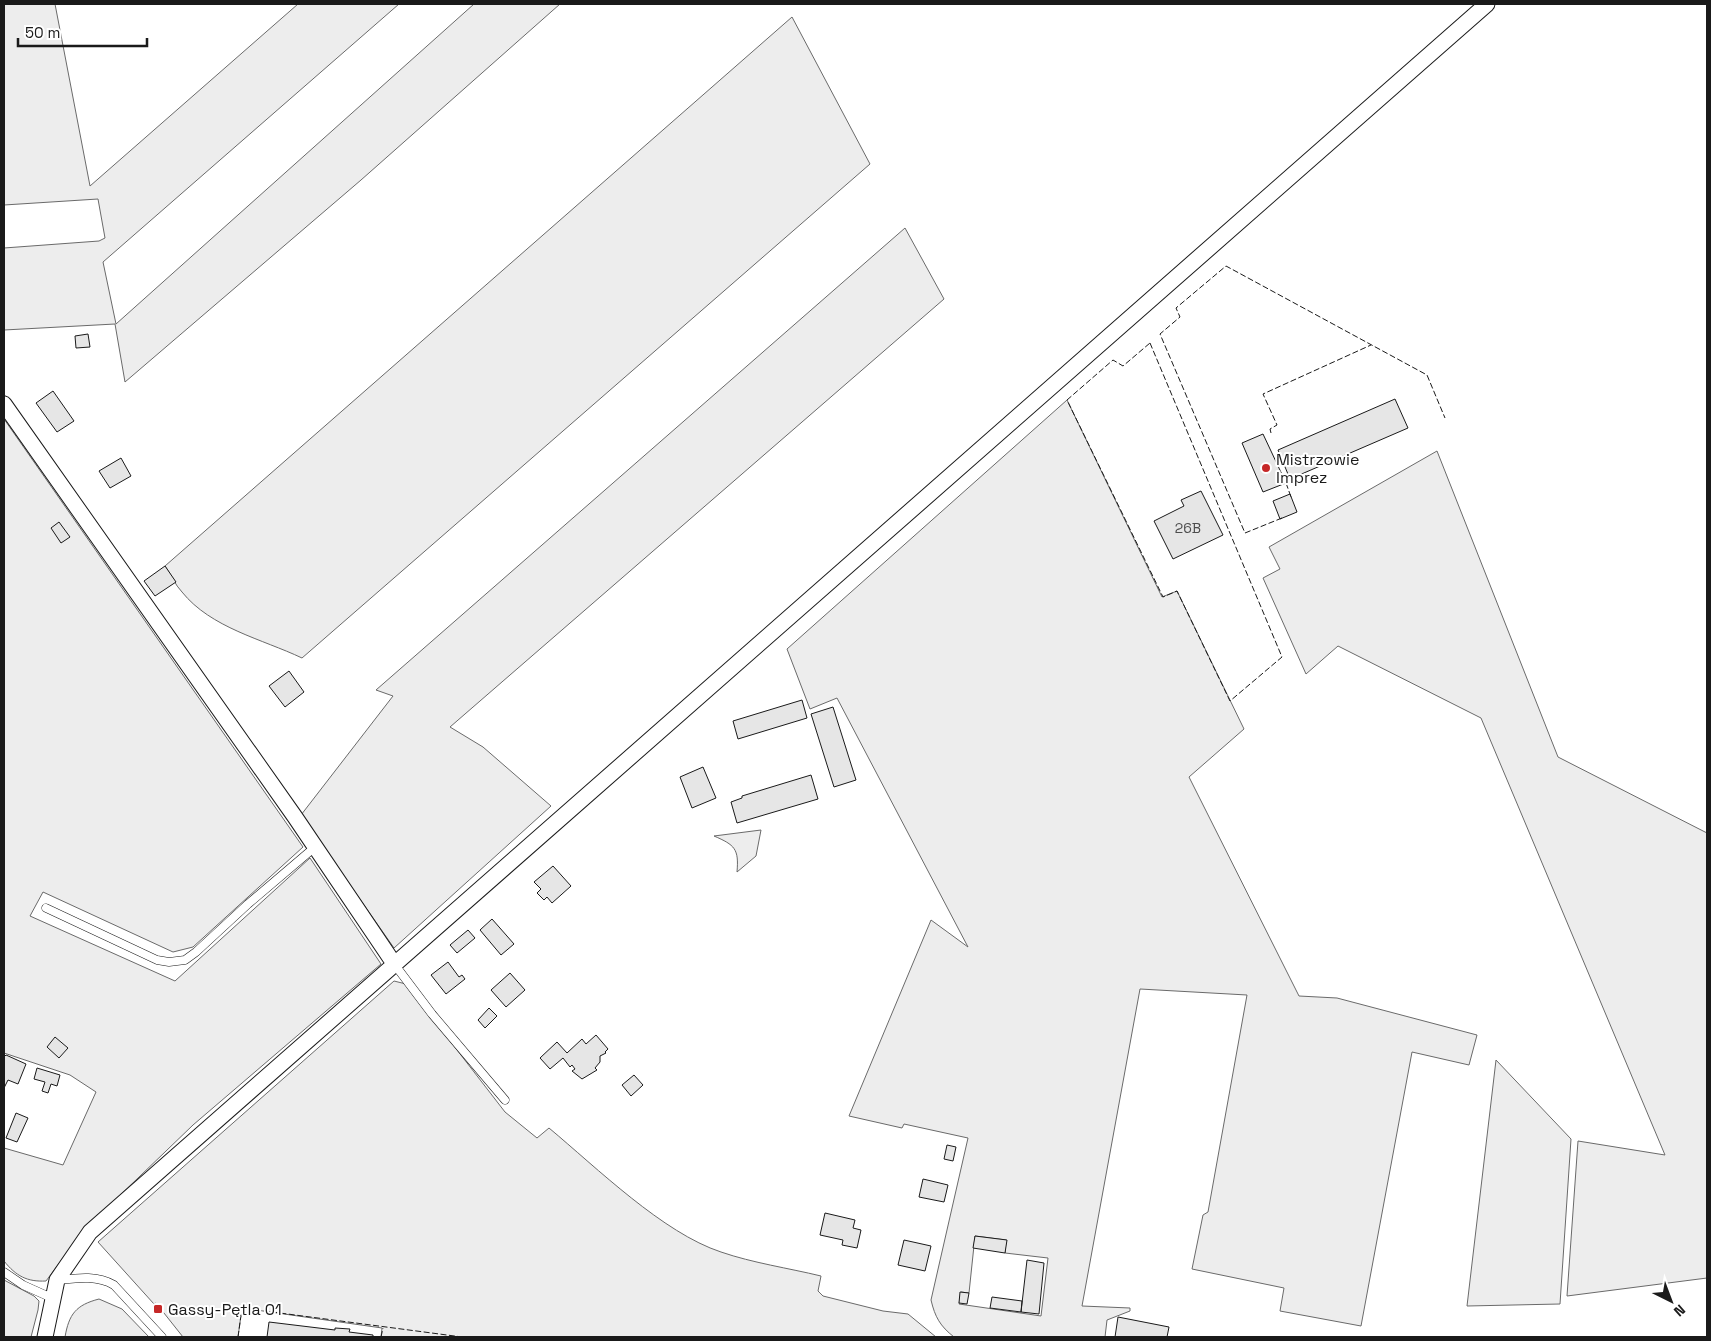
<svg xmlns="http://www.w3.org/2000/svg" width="1711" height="1341" viewBox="0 0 1711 1341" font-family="'Space Grotesk',sans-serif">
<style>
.green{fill:#ededed;stroke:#6a6a6a;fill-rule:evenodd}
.building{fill:#e6e6e6;stroke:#1a1a1a}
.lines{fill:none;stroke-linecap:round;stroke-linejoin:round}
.lane-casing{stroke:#1a1a1a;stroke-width:9}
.street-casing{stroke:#1a1a1a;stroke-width:17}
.lane{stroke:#fff;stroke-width:8}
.street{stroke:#fff;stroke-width:15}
.fence{stroke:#1a1a1a;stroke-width:1;stroke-dasharray:6 2.5;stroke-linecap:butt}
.poi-dot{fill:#c62828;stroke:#fff;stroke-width:2}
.labels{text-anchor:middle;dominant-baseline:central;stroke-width:4;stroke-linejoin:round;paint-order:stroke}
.number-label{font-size:14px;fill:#4d4d4d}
.poi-label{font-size:16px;fill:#1a1a1a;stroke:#fff;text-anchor:start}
</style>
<rect width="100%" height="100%" fill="#fff"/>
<path class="green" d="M4 4H55L90 186 298 4H399L103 262 116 324 474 4H560L361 180 125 382 115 324 4 330V248L99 241 105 238 98 199 4 205Z
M792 17 870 164 302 658C262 639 211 628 182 592 175 585 171 574 165 566Z
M905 228 944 299 450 727 483 747 551 806 394 948 301 815 393 696 376 690Z
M1067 400 1162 597 1177 591 1244 729 1189 777 1299 996 1337 998 1477 1035 1469 1065 1412 1052 1361 1326 1280 1311 1284 1288 1192 1269 1203 1215 1208 1212 1247 995 1140 989 1082 1306 1130 1308V1311L1107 1320 1105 1337H954C940 1326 935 1317 931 1300L968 1138 904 1124 902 1128 849 1116 931 920 968 947 837 698 810 709 787 649ZM975 1236 1006 1240 1005 1253 1048 1258 1041 1316 959 1304 961 1292 969 1293Z
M4 419 303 847 193 947 173 952 43 892 30 916 175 981 310 858 381 964 193 1125 84 1230 46 1281C27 1282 16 1276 4 1261V1148L63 1165 96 1092 70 1075 4 1053Z
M1437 451 1558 757 1707 833V1278L1567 1296 1578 1141 1665 1155 1481 718 1338 646 1306 674 1263 578 1280 569 1269 547Z
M761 830 756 856 737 872C739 849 735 845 714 836Z
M394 981 406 984 505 1112 537 1138 549 1128C597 1168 663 1233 721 1252 753 1263 788 1268 821 1276L818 1291 823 1296 883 1311 908 1314 936 1337H381L382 1328 242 1308 238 1337H183L156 1303 154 1304 98 1242Z
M1496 1060 1571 1139 1560 1304 1467 1306Z
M4 1280 34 1296 39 1301 38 1310 31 1337H4Z
M99 1299 122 1309 149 1337H65C69 1314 76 1305 99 1299Z"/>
<path class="building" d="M88 334 90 347 76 348 75 336Z
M53 391 74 421 57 432 36 403Z
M1395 399 1408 428 1290 479 1278 450Z
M1263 434 1286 483 1263 492 1242 443Z
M121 458 131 476 110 488 99 471Z
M1201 491 1223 535 1173 559 1154 521 1184 506 1181 500Z
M1290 494 1297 512 1280 519 1273 501Z
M59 522 70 537 61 543 51 528Z
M165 566 176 582 155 596 144 581Z
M289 671 304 692 285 707 269 686Z
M802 700 807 718 738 739 733 721Z
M833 707 856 780 834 787 811 714Z
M703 767 716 798 692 808 680 777Z
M811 775 818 799 737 823 731 802 742 798V796Z
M553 866 571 886 552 903 547 897 544 900 537 893 541 889 534 882Z
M492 919 514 944 501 955 480 930Z
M468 930 475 938 457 953 450 945Z
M448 962 459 977 462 975 465 979 446 994 431 975Z
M510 973 525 990 506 1007 491 990Z
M489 1008 497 1016 485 1028 478 1020Z
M596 1035 608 1049 605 1052 606 1053 600 1056V1062L595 1068 597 1070 582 1079 572 1071 575 1069 572 1065 570 1067 563 1058 550 1069 540 1058 557 1042 567 1053 582 1039 586 1044Z
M55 1037 68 1048 59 1058 47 1047Z
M6 1055 26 1064 18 1084 8 1080 4 1088V1057Z
M37 1068 60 1075 57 1086 51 1084 48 1093 42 1091 45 1082 34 1079Z
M634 1075 643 1085 631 1096 622 1085Z
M16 1113 28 1118 17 1142 6 1138Z
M947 1145 956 1147 953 1161 944 1159Z
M923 1179 948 1185 944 1202 919 1197Z
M825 1213 855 1220 853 1228 861 1230 857 1248 842 1245 843 1240 820 1235Z
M975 1236 1007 1240 1005 1253 973 1248Z
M904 1240 931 1246 925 1271 898 1265Z
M1027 1260 1044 1263 1039 1314 1021 1312Z
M960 1292 969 1293 967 1304 959 1303Z
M992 1297 1022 1301 1021 1312 990 1308Z
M1118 1317 1169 1327 1167 1337H1115Z
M269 1322 335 1330V1328L350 1329 349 1332 373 1335V1337H267Z"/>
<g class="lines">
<g class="lane-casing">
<path id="lane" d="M46 908 157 960 169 962 185 960 196 952 248 904 315 847
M395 965 432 1014 505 1100
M4 1272 23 1285 52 1298
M59 1280C77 1278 97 1275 114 1285L162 1337"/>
</g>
<g class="street-casing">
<path id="street" d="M4 404 295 817 395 965
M45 1337 57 1280 90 1232 1487 4"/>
</g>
<use href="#lane" class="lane"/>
<use href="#street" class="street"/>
<path class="fence" d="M1150 343 1282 657 1230 701 1177 591 1163 597 1067 400 1113 360 1123 366Z
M1271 433 1270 429 1277 425 1263 394 1371 345
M1286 483 1291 497
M1282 518 1245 533 1160 334 1180 317 1176 308 1226 266 1427 375 1445 418
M238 1337 242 1308 462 1337
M381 1337 383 1328"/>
</g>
<g class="poi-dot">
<circle cx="1266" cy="468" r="5"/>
<rect x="153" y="1304" width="10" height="10" rx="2.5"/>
</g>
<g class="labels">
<g class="number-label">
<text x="1188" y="528">26B</text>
</g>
<g class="poi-label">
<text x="1276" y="459">Mistrzowie<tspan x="1276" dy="18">Imprez</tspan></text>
<text x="168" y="1309">Gassy-Pętla 01</text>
</g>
</g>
<rect width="1711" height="1341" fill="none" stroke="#1a1a1a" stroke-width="10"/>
<g transform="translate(1671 1301) rotate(138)" stroke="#ffffff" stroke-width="4" paint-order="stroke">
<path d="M0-4L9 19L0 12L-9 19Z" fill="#1a1a1a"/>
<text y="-8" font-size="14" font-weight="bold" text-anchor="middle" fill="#1a1a1a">N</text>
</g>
<path d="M18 38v8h129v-8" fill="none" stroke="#1a1a1a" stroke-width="2.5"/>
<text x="25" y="38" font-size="15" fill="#1a1a1a" stroke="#ffffff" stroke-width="4" paint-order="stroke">50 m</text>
</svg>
